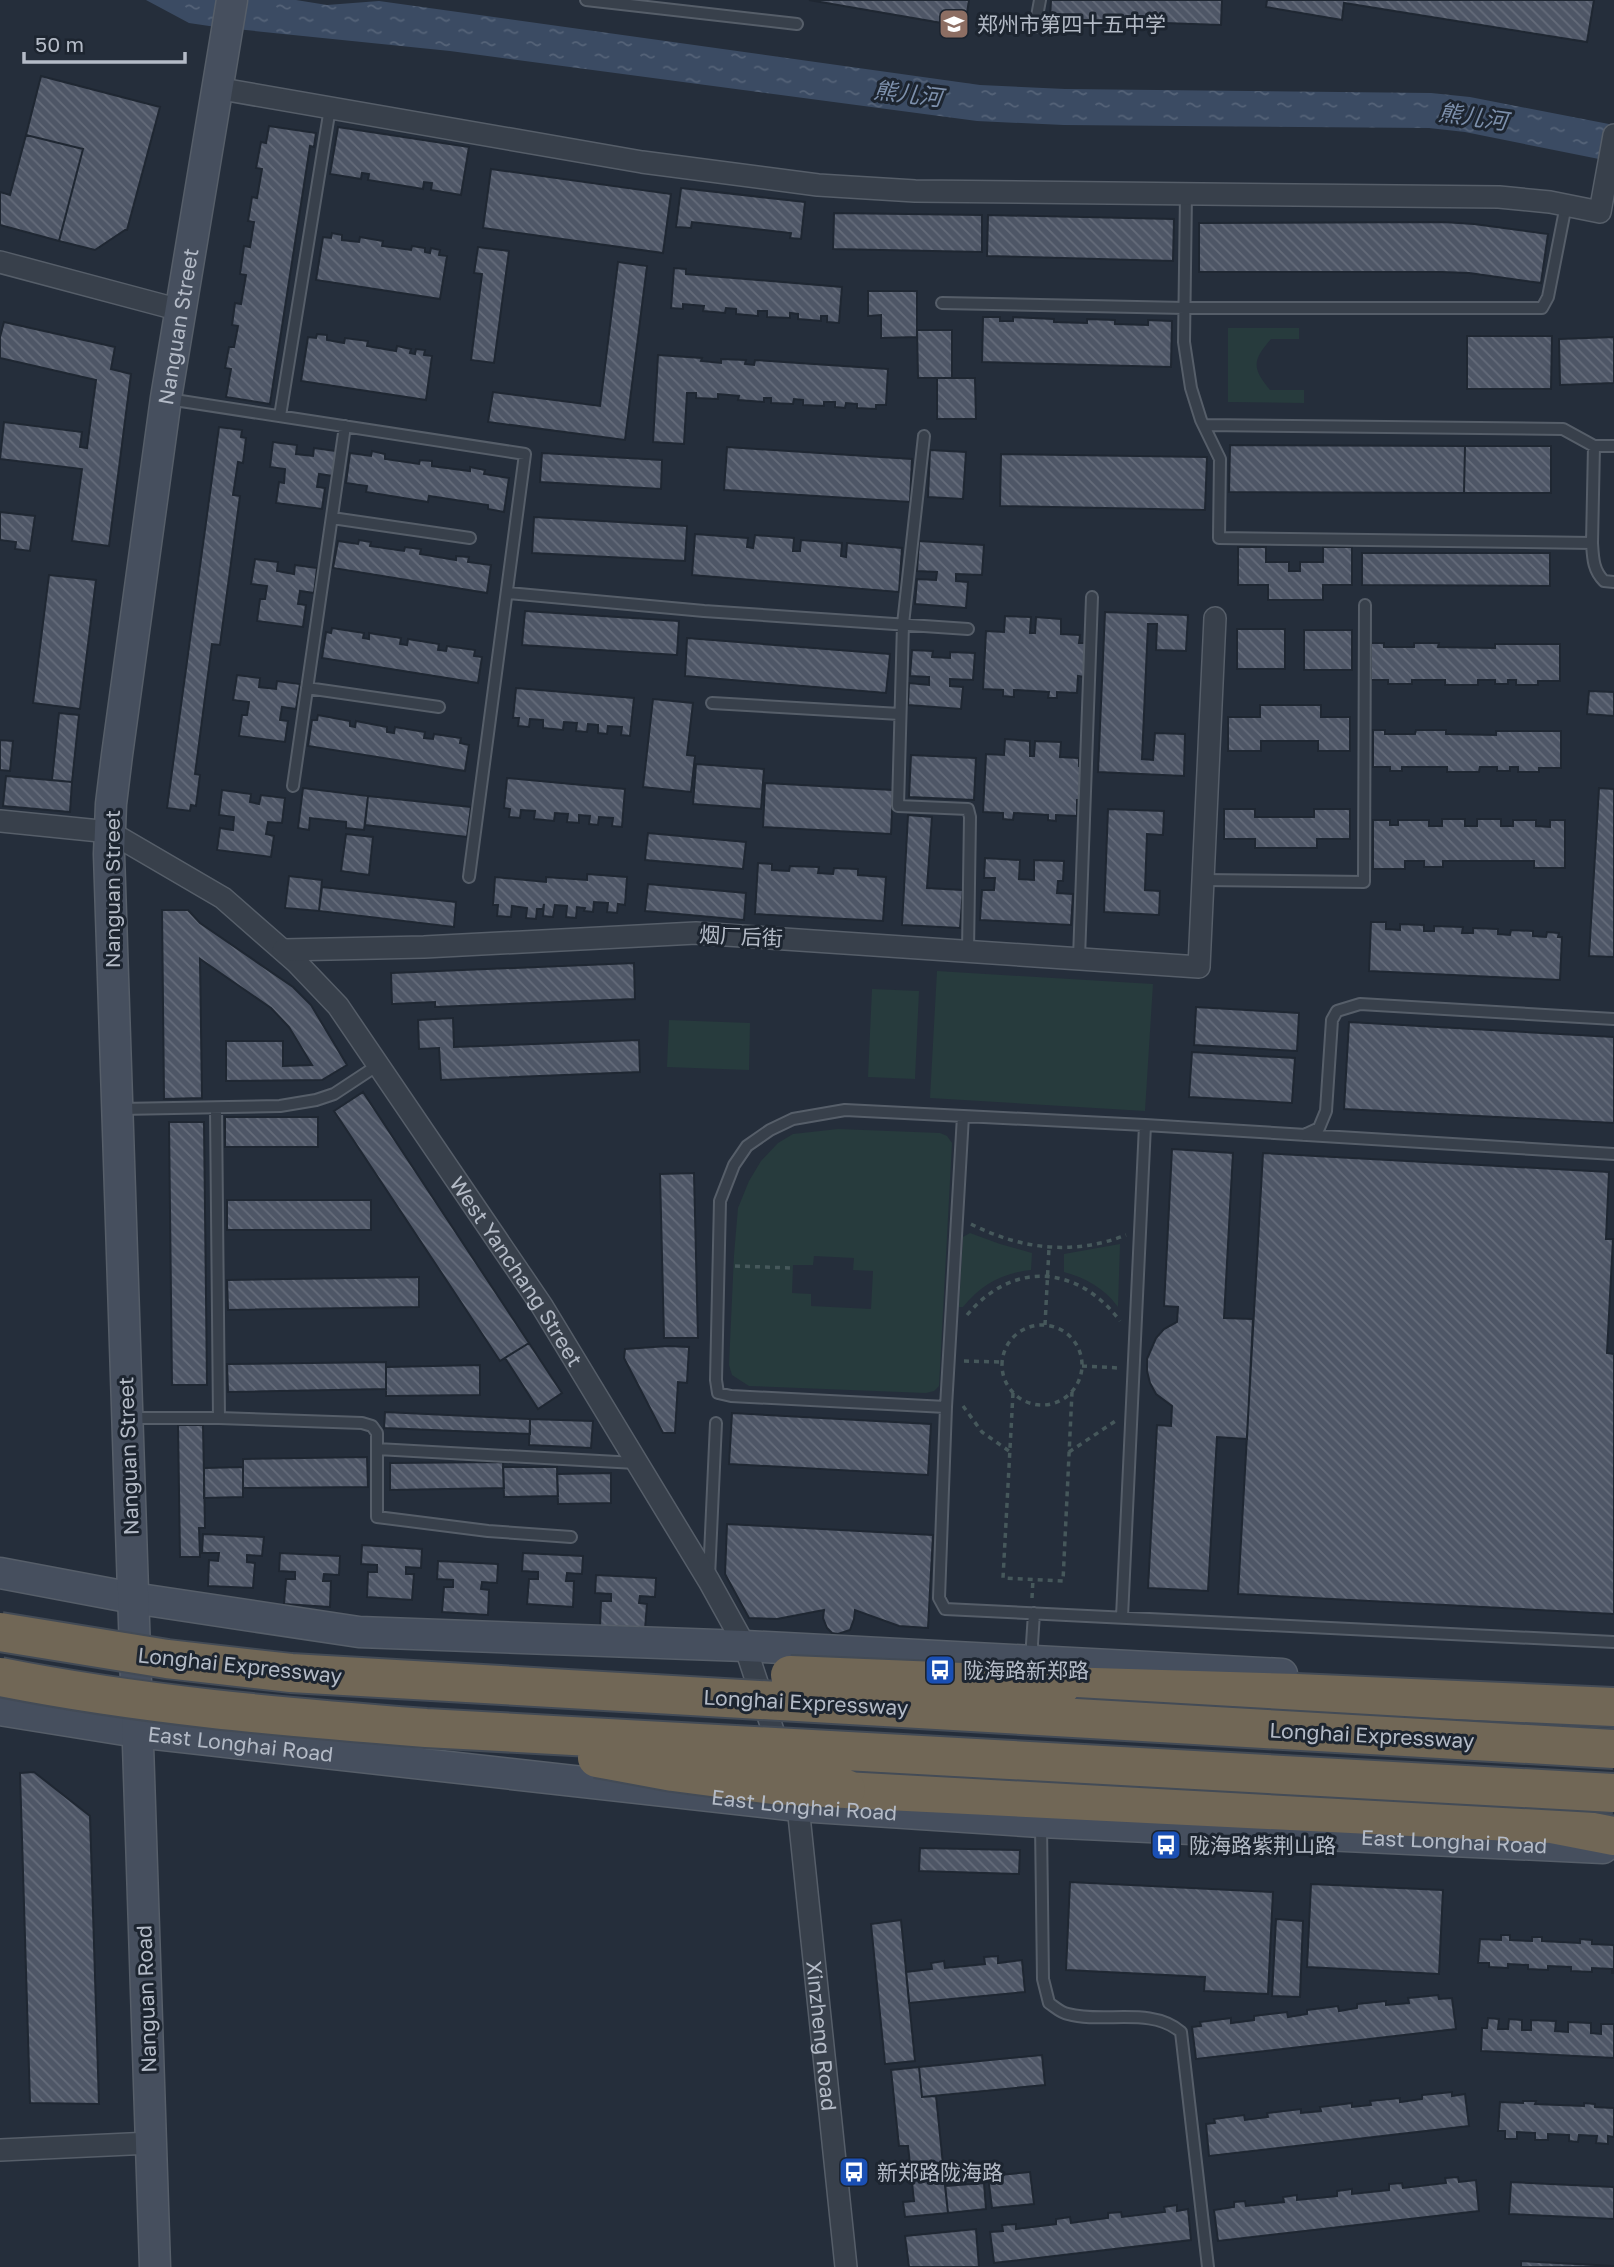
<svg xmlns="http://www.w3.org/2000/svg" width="1614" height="2267" viewBox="0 0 1614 2267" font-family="'Golos Text','Noto Sans SC',sans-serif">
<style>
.green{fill:#273b3d;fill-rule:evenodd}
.water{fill:url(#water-ripples)}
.building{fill:url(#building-back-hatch);stroke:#1f2732;stroke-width:2}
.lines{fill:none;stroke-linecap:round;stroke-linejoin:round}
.lane-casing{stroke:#565e69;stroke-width:14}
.street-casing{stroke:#565e69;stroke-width:24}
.secondary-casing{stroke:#565e69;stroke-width:33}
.highway-casing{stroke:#434b56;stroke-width:42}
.path{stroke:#46585b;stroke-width:3.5;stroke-dasharray:5 5;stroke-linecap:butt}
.lane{stroke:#38404b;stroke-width:10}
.street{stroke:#38404b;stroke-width:21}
.secondary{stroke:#464f5e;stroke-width:30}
.highway{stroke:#716756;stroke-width:38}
.highway-bridge-casing{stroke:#434b56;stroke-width:42;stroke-linecap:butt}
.highway-bridge{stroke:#716756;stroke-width:38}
.labels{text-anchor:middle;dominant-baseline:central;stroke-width:6;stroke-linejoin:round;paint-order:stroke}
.poi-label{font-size:21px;fill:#b4bbc7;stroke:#1d2530;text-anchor:start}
.street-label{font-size:21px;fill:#b4bbc7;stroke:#1d2530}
.water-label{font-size:23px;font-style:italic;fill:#7d90ac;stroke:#1d2530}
</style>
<defs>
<pattern id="water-ripples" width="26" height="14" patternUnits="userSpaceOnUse" patternTransform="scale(1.75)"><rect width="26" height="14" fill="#3b4b63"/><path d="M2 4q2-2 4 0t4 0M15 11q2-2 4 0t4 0" fill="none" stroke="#556378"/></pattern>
<pattern id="building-back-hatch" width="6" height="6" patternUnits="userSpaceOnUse" patternTransform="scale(1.75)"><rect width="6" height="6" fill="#4e5666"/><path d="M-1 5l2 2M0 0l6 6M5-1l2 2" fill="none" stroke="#656c7a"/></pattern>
</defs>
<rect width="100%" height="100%" fill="#252e3b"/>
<path class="green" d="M1228 328H1299V339H1271C1252 361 1252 368 1270 390H1304V403L1228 402Z
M937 971 1153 984 1145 1111 930 1098Z
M872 989 919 991 915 1079 868 1077Z
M669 1020 750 1023 749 1070 667 1067Z
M838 1129 940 1133 947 1136 952 1143 939 1386 934 1391 926 1393 749 1386 732 1375 729 1365 734 1255 738 1208 749 1181 761 1161 778 1143 793 1134ZM814 1256 854 1258 853 1270 873 1271 871 1309 811 1306V1294L792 1293 793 1265H813Z
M970 1233 1000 1244 1032 1253 1031 1270C1002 1273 981 1285 963 1307H959L963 1237Z
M1120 1244 1118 1307C1104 1288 1086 1278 1064 1272V1254Z"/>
<path class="water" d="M146 0H296L327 5 379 1 980 85 1065 89 1431 93 1470 97 1614 125V162L1465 132 1429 128 1064 125 977 121 450 51 216 27 189 23Z"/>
<path class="building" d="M809 0H969L965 27Z
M1051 0H1222L1221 25 1050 19Z
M1267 0H1594L1587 42 1344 3 1342 20 1266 7Z
M41 76 160 107 127 230H125L95 250 59 241 83 149 26 135Z
M269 126 316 133 314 147 310 146 270 404 226 397 231 369 225 368 229 347H234L238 326 232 325 235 303 241 304 246 275 240 274 244 246 250 247 254 222 248 221 252 197 257 198 262 169 256 168 261 142 266 143Z
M338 127 469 147 461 195 431 190 432 183 424 182 423 189 368 180 369 174 362 173 361 179 330 174Z
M26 135 83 149 59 241 0 225V192L10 195Z
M491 169 671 194 663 253 483 228Z
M681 188 805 202 801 239 790 238 791 233 692 222 691 228 676 227Z
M834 213 982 215V252L833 249Z
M988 215 1174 219 1173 261 987 256Z
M1443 222 1474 224 1548 234 1541 283 1469 273 1442 272H1199V223Z
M332 233 342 235V240L359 242 360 237 383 241 382 246 411 250 412 246 425 248V252L430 253 431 248 440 250 439 255 447 256 440 299 316 280 323 237 331 238Z
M478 247 509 251 494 363 471 360 482 274 474 273Z
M618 262 647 266 625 440 488 422 493 392 600 406Z
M674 268 686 269V274L842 287 839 323 827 322V316H821V321L798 319V314L790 313V318L767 317V311H758V316L736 314V309L726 308 725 313 703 311 704 306 683 304V309L671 308Z
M868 291H917V337L881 338V315L868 316Z
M983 317H1000V321H1013V317L1054 319V322L1087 323V319L1115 320V324L1148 325V320L1172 321 1171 367 982 362Z
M4 322 115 347 111 369 131 374 109 546 72 541 82 469 0 459 4 422 82 432 80 447 87 448 96 380 0 358V337Z
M917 330H952V378H918Z
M317 334 327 335V340L344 343 345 338 368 341 367 346 396 351 397 346 411 349 410 353 415 354 416 349 425 350 424 355 432 356 426 400 301 381 308 337 316 338Z
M1467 336H1552L1551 389H1467Z
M1614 337V383L1560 385 1559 339Z
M658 355 702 358 701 361 721 363V359L746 360 745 364 754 365 755 360 888 369 886 405H876V409L857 408V404L846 403 845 408 835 407V402H824V406L803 405V400L794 399 793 404 771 403V398H764V402L738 400 739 396 718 394V399L696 398V393H687L684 444 653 442Z
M937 378H975L976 419H937Z
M219 427 242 430 241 437 246 438 243 463 238 462 233 495 240 496 220 645 212 644 195 774 200 775 196 806 191 805 190 811 167 808Z
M273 442 297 445 296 454 313 456 314 448 336 451 333 476 319 474 317 487 325 488 322 509 276 503 279 482 284 483 285 469 270 467Z
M1230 445 1465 446 1464 493 1229 492Z
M1465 446H1551V493H1464Z
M727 447 912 459 910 502 724 490Z
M930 450 966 452 963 499 928 497Z
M372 451 385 454V459L419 464 420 460 432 461V466L470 471V467L485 470 484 474 509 478 504 512 488 509V505L429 496 428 502 366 492 367 486 346 483 350 453 371 456Z
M542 453 662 460 661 489 540 482Z
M1001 454 1207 457 1205 510 1000 506Z
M0 512 35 516 30 551 15 549 16 542 0 540Z
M534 517 687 526 685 561 532 553Z
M695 534 748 538 747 547 753 548 755 535 794 538 793 551H800L801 540 842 543 841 556 846 557 847 543 902 548 899 592 692 575Z
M359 540 371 542 370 546 404 551 405 547 421 549 420 554 456 560V556L469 557 468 562 491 565 487 593 333 568 338 541 358 544Z
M919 541 984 545 982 575 956 574V581L968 582 966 608 915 604 917 579 936 580 937 572 917 571Z
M1238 547H1266V562H1289V571H1300V562H1323V547H1352V585H1323V600H1268V585H1238Z
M1362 553H1550V586L1362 585Z
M255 559 278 562 277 571 294 574 295 565 317 568 314 593 300 591 298 604 306 605 303 627 257 621 260 599H265L267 586 251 584Z
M49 575 96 580 80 709 33 703Z
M525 611 679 621 677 655 522 645Z
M1105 612 1188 615 1186 651 1156 650 1157 624H1148L1142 759 1153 760 1155 733 1185 734 1184 776 1098 772Z
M1005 616 1031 617 1030 633H1035L1036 617 1061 619V634L1080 635 1079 643H1085L1084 677 1078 676 1077 693 1057 692V698H1048L1049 692 1014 690V697L1003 696V690L983 689 986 631 1004 632Z
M332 628 364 633 363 638 369 639V633L401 638 400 644 407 645 408 639 439 644 438 650 446 651 447 646 475 650 474 656 482 657 478 683 322 658 326 632 331 633Z
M1237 629H1285V669H1237Z
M1304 630H1352V670H1304Z
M687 638 890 654 886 693 685 676Z
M1371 643H1384V647H1414V643H1439L1438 647 1495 648V644H1560V681H1538V685H1516V680H1508V684H1495V680H1478V685H1445V680H1412V684H1388V680H1371Z
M912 650 933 651 932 657 950 658V652L975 653 973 680 950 679V686L963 687 961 709 908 705 909 683 929 685V677L910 676Z
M237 675 260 678 259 687 276 689 277 681 300 684 296 709 282 707 280 720 288 721 285 742 239 736 242 715H247L249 702 233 700Z
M516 688 634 698 630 736 621 735 622 727 608 726 607 734 598 733V725L588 724 587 732 576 731 577 723 564 722 563 730 543 728V720L530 719 529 727 518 726 519 718H513Z
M1589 691 1614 692V716L1587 714Z
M653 699 693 703 687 755 695 756 691 792 643 787Z
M1260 705H1321V717H1350V751H1318V741H1261V751H1228V717H1260Z
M59 713 79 715 72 782 52 780Z
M318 715 350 721V726L355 727 356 721 387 727V732L394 733 395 727 425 732 424 738 433 739 434 734 461 738 460 743 469 745 465 771 308 746 312 720H317Z
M1373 730H1385V734H1415L1416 730H1446V734L1496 735V731H1561V768H1539V772H1518V767H1510V771H1497V767H1480L1479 772H1447V767H1402V771H1390V767H1373Z
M1005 739 1030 741V756H1034L1035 741 1061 742 1060 757 1079 758V766H1084L1083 800H1077V816L1056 815V821L1048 820V815L1014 813 1013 820 1003 819V813L983 812 986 754 1004 755Z
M0 740 13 741 10 771 0 770Z
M911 755 976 758 974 800 909 797Z
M696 764 764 769 761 809 693 804Z
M6 776 72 782 70 812 3 806Z
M507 778 625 789 622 827 612 826 613 818 599 817 598 825 589 824 590 816 579 815V823L567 822 568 814 555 813 554 821 534 819 535 811 521 810 520 818 509 817 510 809 504 808Z
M765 783 893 790 891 834 763 827Z
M303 788 368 796 364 830 346 828V822L310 818 309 830 298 828Z
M1599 788 1614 789V957L1589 956Z
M222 790 251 794 250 802 259 804 261 795 285 798 282 823 268 822 266 834 274 836 271 857 217 850 220 828 233 830 234 817 219 815Z
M368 796 471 807 467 837 365 825Z
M1108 809 1164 811 1163 835 1147 834 1145 890 1160 891 1159 915 1104 912Z
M1224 809H1255V817H1314V809H1350V839H1317V848H1255V839H1224Z
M908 815 932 817 927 888 963 890 960 928 902 925Z
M1442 819H1465V826H1477V819H1501V826H1513V820H1536V826L1550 827V820H1565V868H1534V861H1443V867H1424V861H1405V869H1373V820H1390V825H1398V820H1429V826H1442Z
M648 833 746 842 743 869 645 860Z
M346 834 373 837 369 875 341 871Z
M985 858 1020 860 1019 879 1034 880V860L1064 861 1063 881H1058L1057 893 1073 894 1071 925 980 920 982 890H994L995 878H984Z
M758 863 772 864V870L789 871 790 866 819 867 818 873 833 874 834 868 858 869V875L886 877 883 921 755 914Z
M587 874 627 877 625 905 618 904 617 913 607 912 608 903 594 902 593 912 584 911 585 908 577 907 576 918 566 917 567 906 555 905 553 917 543 916 544 904 543 909H537L536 919 526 918 527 908 512 906 511 917 497 916 498 905H493L495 877 546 882V877L587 880Z
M289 876 322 880 319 911 285 908Z
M648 884 746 893 744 920 645 911Z
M322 887 456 902 454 927 319 911Z
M162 910H188L200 923 293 987 311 1005 347 1065 322 1080 226 1081V1041H283V1066L312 1065 289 1027 271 1008 200 959 202 1098 164 1099Z
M1371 922H1386V929L1400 930V924L1424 925V931H1434V926L1463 927 1462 933H1473V928L1498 929V934L1510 935 1511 930 1533 931V936L1546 937 1547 932 1559 933 1558 937H1562L1560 980 1369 971Z
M634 963 635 999 435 1007V1002L392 1004 391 973Z
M1196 1007 1299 1013 1297 1051 1194 1045Z
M453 1018 454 1047 639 1040 640 1072 441 1080 439 1048 419 1049 418 1020Z
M1349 1022 1614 1037V1123L1344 1109Z
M1192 1052 1295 1058 1292 1103 1189 1097Z
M363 1092 529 1343 500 1361 334 1111Z
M225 1117H318V1147H225Z
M169 1122H204L207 1385H172Z
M1172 1149 1233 1153 1224 1318 1253 1319 1247 1439 1217 1437 1208 1591 1148 1588 1157 1425 1171 1426 1172 1406 1156 1394 1150 1383 1147 1371V1359L1156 1338 1164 1329 1177 1322 1178 1307 1164 1306Z
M1263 1153 1609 1172 1606 1239H1613L1607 1353 1614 1354V1614L1238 1594Z
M694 1173 698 1338H664L660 1174Z
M227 1200H371V1230H227Z
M419 1277V1307L228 1310 227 1280Z
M529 1343 562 1393 538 1409 505 1358Z
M668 1346 689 1347 687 1383 678 1382 675 1433H663L624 1358 625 1349Z
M386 1362V1389L228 1392 227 1364Z
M480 1365V1395L386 1396V1367Z
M385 1412 530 1419V1434L384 1428Z
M732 1413 931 1424 928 1475 729 1464Z
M530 1419 593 1421 591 1448 529 1445Z
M178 1425H203L205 1528H199L200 1557H180Z
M367 1457 368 1487 243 1488V1459Z
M503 1462 504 1488 390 1490V1463Z
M243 1467V1497L204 1498V1468Z
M503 1467H557L558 1496 504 1497Z
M611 1473V1503L558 1504 557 1474Z
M727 1524 933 1535 928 1628 899 1626 855 1610 854 1619 850 1630 838 1634 832 1633 827 1628 823 1618 824 1610 777 1619 749 1618 725 1574Z
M203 1534 264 1537 262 1556 247 1555V1562L255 1563 253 1588 208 1586 209 1560 218 1561 219 1553H202Z
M362 1545 422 1549 421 1568 406 1567V1574H414L412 1600 367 1597 368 1572H377V1565L361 1564Z
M280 1553 340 1556 339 1575 324 1574 323 1581H331L330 1607 284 1604 286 1579H295V1572L279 1571Z
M523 1553 583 1556 582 1574 567 1573 566 1581H574L573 1607 527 1604 529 1579H538V1572L522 1571Z
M438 1561 498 1564 497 1583 482 1582 481 1589 489 1590 488 1615 442 1612 444 1587H453V1580L437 1579Z
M596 1575 656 1578 655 1597 640 1596 639 1603 647 1604 645 1629 600 1626 601 1601H611V1594L595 1593Z
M34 1772 90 1816 99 2104 30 2103 20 1773Z
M920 1848 1020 1850 1019 1874 919 1871Z
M1070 1882 1273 1892 1268 1994 1204 1991 1205 1977 1066 1970Z
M1311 1884 1443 1890 1439 1974 1307 1967Z
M1276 1919 1303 1921 1300 1997 1272 1996Z
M901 1920 915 2061 885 2064 871 1924Z
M1501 1935H1510V1940L1532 1941V1937H1542V1941L1580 1943V1939L1592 1940V1944L1614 1945V1973H1612V1969L1592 1968V1972L1571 1971V1967L1548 1966V1970L1528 1969V1965L1508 1964V1968L1489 1967V1963H1478L1480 1939 1501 1940Z
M998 1956V1963L1022 1960 1025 1992 909 2003 906 1972 932 1969 931 1963 944 1961 945 1968 985 1964 984 1957Z
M1438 1995 1439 1999 1452 1998 1456 2029 1196 2059 1192 2027 1201 2026 1200 2022 1231 2018V2023L1254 2020V2016L1287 2012 1288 2017 1307 2014V2010L1338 2006 1339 2011 1357 2008V2004L1386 2001V2005L1409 2003 1408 1998Z
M1488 2018 1499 2019 1498 2029H1508L1509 2019 1522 2020V2030H1531V2020L1556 2021 1555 2031 1568 2032V2022L1591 2023V2033L1601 2034V2024H1614V2058L1481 2051 1482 2028H1487Z
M1042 2055 1045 2085 922 2097 919 2067Z
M919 2067 922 2097 936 2096 948 2213 905 2217 903 2202 914 2201 908 2146H899L891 2070Z
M1452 2092V2096L1465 2094 1469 2126 1209 2156 1206 2124 1215 2123 1214 2119 1244 2115 1245 2120 1268 2117 1267 2113 1301 2109V2113L1321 2111 1320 2107 1352 2103V2107L1371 2105 1370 2101 1400 2098V2102L1422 2099V2095Z
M1523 2101H1536L1535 2104 1584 2106V2103L1595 2104V2107L1614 2108V2137L1608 2136V2144L1596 2143 1597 2136 1579 2135 1578 2142 1569 2141V2135L1548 2134V2140H1535V2133L1517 2132V2139H1505V2131H1498L1500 2102 1523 2103Z
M1030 2172 1034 2204 992 2208 988 2176Z
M1458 2177 1459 2182 1476 2180 1479 2211 1218 2241 1214 2210 1234 2207V2202L1245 2201 1246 2206 1284 2202 1283 2197 1297 2195V2200L1337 2196V2191L1352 2189V2194L1389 2190V2184L1402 2183 1403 2188 1446 2183 1445 2178Z
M1511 2182 1614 2187V2219L1509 2214Z
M984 2183 986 2209 948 2213 945 2186Z
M1177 2205V2211L1188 2209 1191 2240 994 2263 990 2232 1003 2231 1002 2225 1016 2224V2229L1056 2224V2219L1070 2217 1071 2223 1108 2218V2213L1121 2212 1122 2217 1165 2212 1164 2207Z
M976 2229 979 2267H909L905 2236Z
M1521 2261 1614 2266V2267H1521Z"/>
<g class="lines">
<g class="lane-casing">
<path id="lane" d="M586 0 797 24
M1035 27 1040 0
M1186 194 1184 342 1191 388 1201 420 1220 459 1219 538 1592 543 1594 446H1614
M942 303 1185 308H1542L1548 297 1566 205
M168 399 525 454 469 877
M280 416 330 108
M1204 425 1563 429 1594 446
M924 436 903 624 898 806 968 809 970 817 968 951
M332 518 470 538
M1592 543C1593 558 1593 570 1604 581L1614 582
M508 593 704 611 968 629
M307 688 439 707
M712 703 900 714
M293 786 345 426
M1203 880 1364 882 1365 605
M1079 958 1092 597
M216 1108 219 1418
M120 1109 280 1106 316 1100 334 1094 378 1065
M963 1116 946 1407 939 1598 945 1609 1614 1642
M1304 1135 1319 1128 1326 1111 1332 1020 1337 1011 1360 1004 1614 1019
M946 1407 731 1396 718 1393 716 1380 720 1201 734 1165 747 1146 770 1130 793 1119 845 1110 1145 1125 1614 1154
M128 1418H219L362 1423 372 1426 377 1433V1517L488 1531 571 1537
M377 1449 636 1463
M709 1577 716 1423
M1122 1617 1145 1125
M1033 1659 1032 1644 1034 1613
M1041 1825 1043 1979 1049 2003C1055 2007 1061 2013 1068 2014 1103 2024 1151 2006 1181 2032L1208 2267"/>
</g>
<g class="street-casing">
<g id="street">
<path d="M216 88 642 162 818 185 915 191 1499 197 1550 202 1600 212 1614 135"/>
<path d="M0 262 180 310"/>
<path id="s1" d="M0 821 110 832 223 898 296 962 338 1006 542 1306 709 1581 745 1646 780 1752"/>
<path d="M283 950 424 947 696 933 1199 967 1215 618"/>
<path id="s2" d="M793 1793 798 1806 846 2267"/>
<path d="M0 2150 151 2143"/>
</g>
</g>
<g class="secondary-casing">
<g id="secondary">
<path d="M0 1573 133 1598 359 1632 745 1646 1282 1674"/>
<path id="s3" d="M0 1710 137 1732 798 1806 1041 1822 1603 1848"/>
<path id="s4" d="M155 2267 109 854 111 804 117 755 166 398 232 0"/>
</g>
</g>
<g class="highway-casing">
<path id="highway" d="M1061 1686 1297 1693 1614 1707
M846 1789 1552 1824 1614 1836"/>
</g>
<path class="path" d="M971 1224C1020 1249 1073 1256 1126 1235
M735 1266 793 1268
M967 1315C1013 1260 1078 1265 1120 1321
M1002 1365a40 40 0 1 1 80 0a40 40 0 1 1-80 0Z
M1045 1325 1049 1248
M964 1361 1001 1362
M1082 1366 1119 1368
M1013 1393 1003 1578 1063 1581 1072 1392
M963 1406 982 1432 1009 1451
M1069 1452 1117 1420
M1032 1598 1033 1579"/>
<use href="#lane" class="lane"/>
<use href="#street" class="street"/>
<use href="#secondary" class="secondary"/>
<use href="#highway" class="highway"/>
<g class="highway-bridge-casing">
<path id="highway-bridge" d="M0 1632 167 1659 291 1673 1614 1749
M790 1675 1061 1686
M0 1677C141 1705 283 1717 426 1728L1614 1793
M597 1758 673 1772 773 1785 846 1789"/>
</g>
<use href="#highway-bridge" class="highway-bridge"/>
</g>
<defs>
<g id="school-square" transform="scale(1.575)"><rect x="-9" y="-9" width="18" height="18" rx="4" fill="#8d6e63" stroke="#1d2530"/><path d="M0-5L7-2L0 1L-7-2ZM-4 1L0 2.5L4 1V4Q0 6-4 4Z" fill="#fff"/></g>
<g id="bus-square" transform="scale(1.575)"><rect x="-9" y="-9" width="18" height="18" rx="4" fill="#1a4fb4" stroke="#1d2530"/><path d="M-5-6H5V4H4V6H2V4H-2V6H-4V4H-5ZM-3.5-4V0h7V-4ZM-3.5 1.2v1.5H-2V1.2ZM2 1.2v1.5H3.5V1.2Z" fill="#fff"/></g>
</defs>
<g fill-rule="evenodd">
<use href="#school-square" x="954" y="24"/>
<use href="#bus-square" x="940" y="1670"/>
<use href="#bus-square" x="1166" y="1845"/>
<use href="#bus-square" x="854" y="2172"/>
</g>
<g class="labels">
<g class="poi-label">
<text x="977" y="24">郑州市第四十五中学</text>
<text x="963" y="1670">陇海路新郑路</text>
<text x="1189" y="1845">陇海路紫荆山路</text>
<text x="877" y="2172">新郑路陇海路</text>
</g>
<g class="street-label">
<text stroke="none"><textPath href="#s4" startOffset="1946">Nanguan Street</textPath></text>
<text transform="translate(112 889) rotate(-90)">Nanguan Street</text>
<text transform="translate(741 936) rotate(3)">烟厂后街</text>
<text stroke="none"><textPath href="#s1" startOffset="719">West Yanchang Street</textPath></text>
<text transform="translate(128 1456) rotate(-92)">Nanguan Street</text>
<text transform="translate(240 1665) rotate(6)">Longhai Expressway</text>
<text transform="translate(806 1702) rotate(3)">Longhai Expressway</text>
<text transform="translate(1372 1735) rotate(3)">Longhai Expressway</text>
<text stroke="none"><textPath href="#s3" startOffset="243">East Longhai Road</textPath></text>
<text stroke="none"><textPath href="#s3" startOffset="810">East Longhai Road</textPath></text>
<text stroke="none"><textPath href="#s3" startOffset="1461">East Longhai Road</textPath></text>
<text transform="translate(146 1999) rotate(-92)">Nanguan Road</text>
<text stroke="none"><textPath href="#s2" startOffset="245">Xinzheng Road</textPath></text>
</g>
<g class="water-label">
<text transform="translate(908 93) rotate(7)">熊儿河</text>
<text transform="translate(1473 116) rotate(8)">熊儿河</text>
</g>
</g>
<path d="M24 52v10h161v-10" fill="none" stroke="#b4bbc7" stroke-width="3.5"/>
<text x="35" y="52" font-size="21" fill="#b4bbc7" stroke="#1d2530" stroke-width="5" paint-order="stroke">50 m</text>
</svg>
